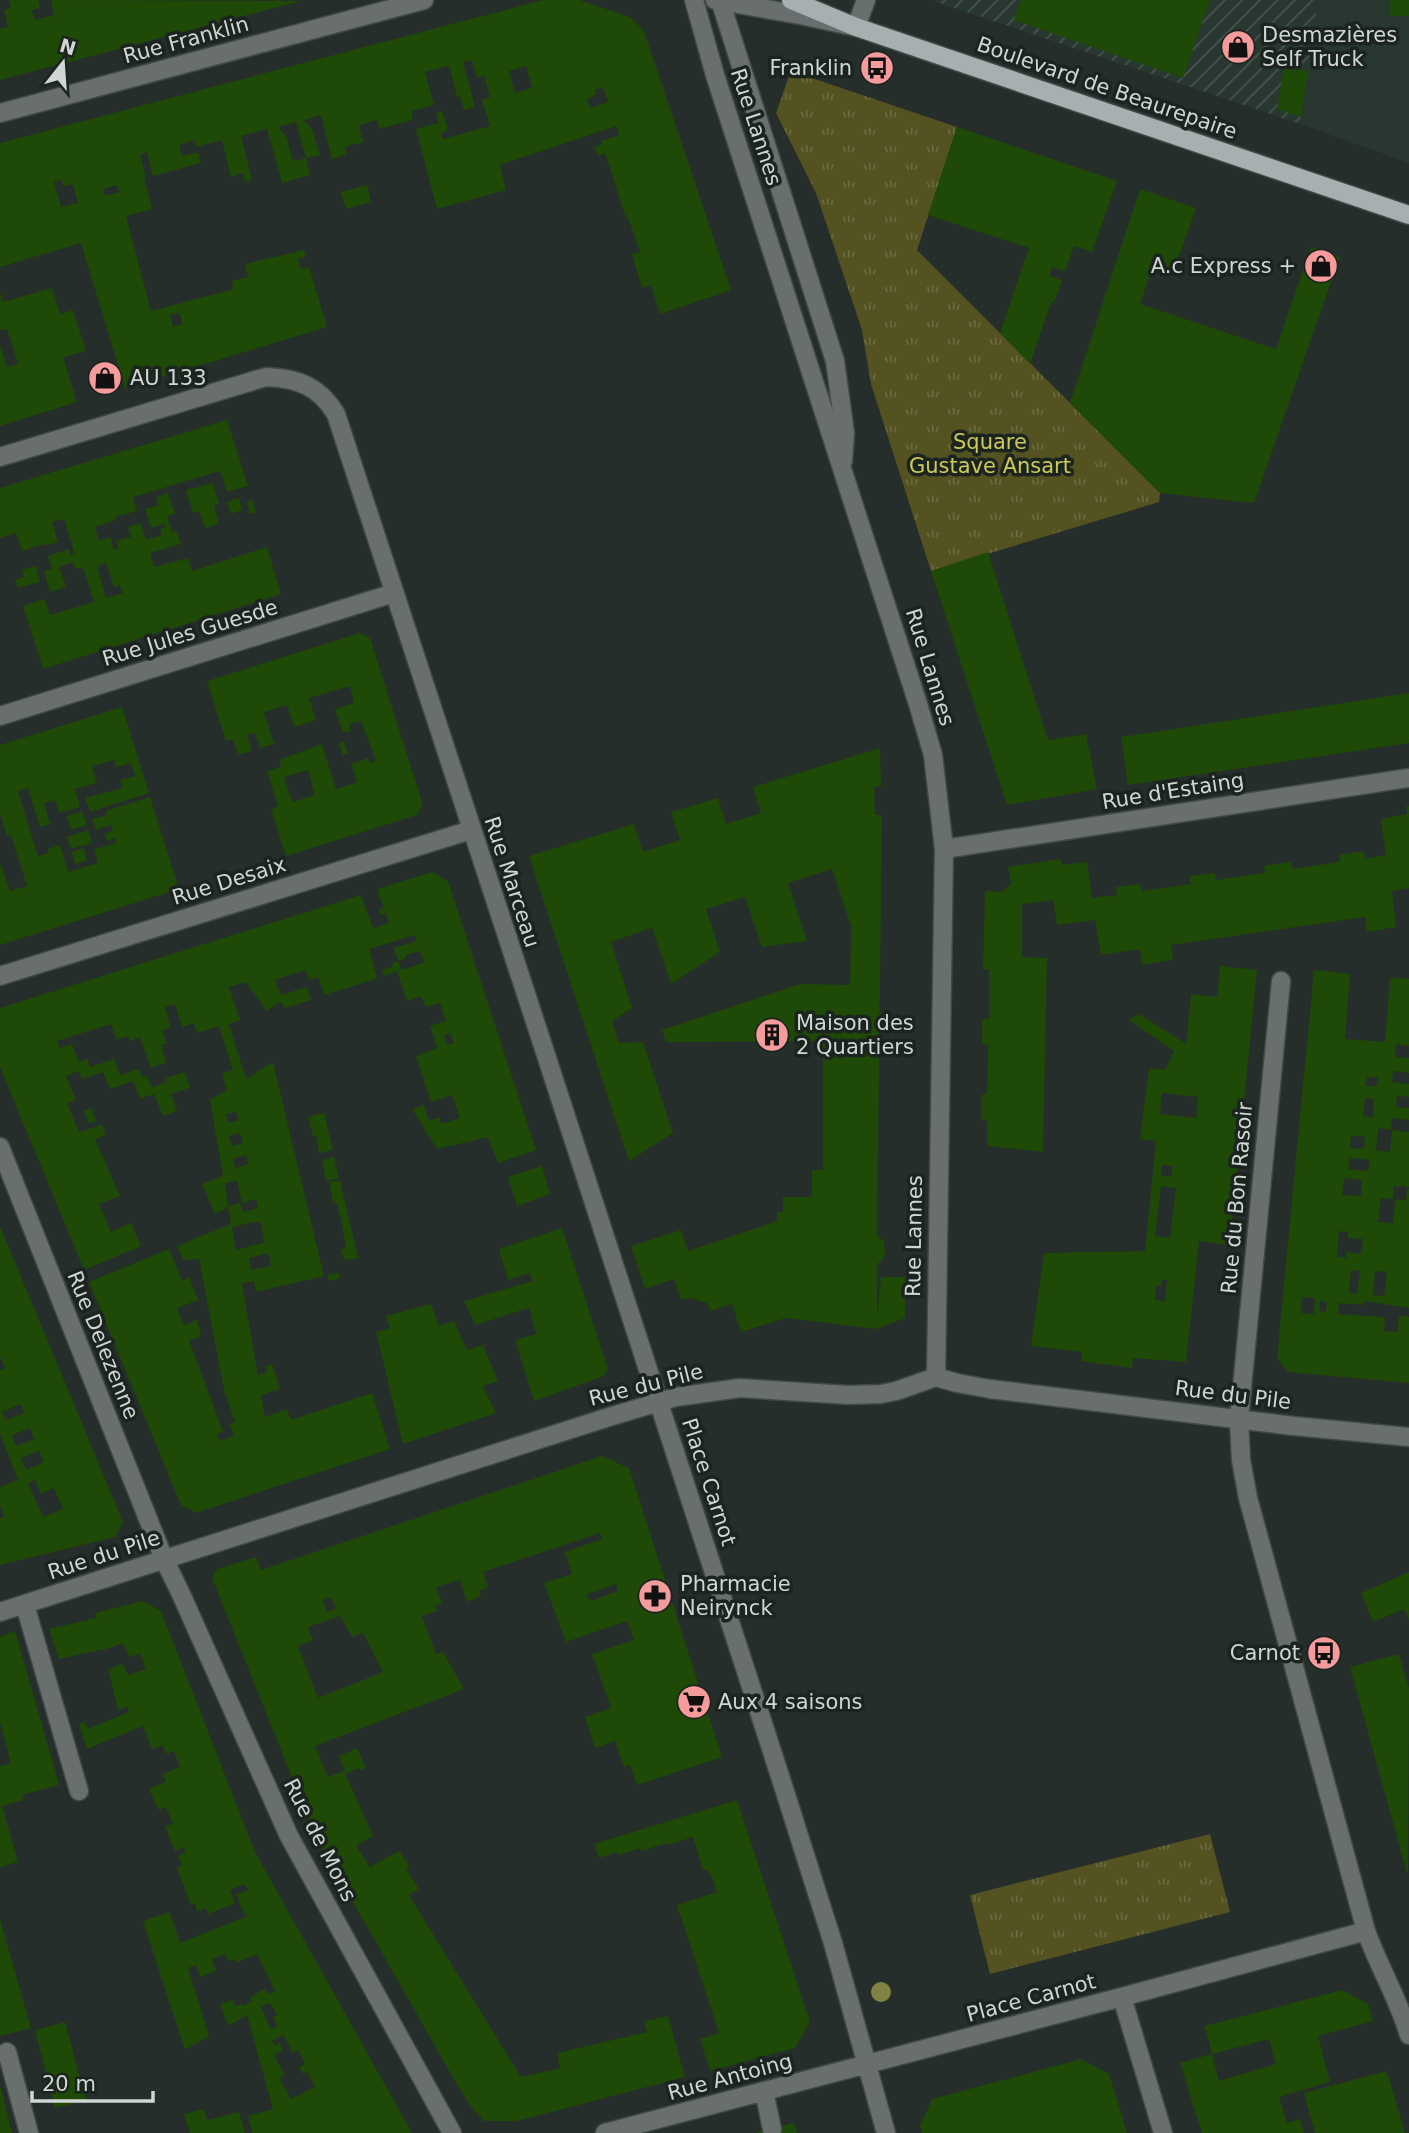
<svg xmlns="http://www.w3.org/2000/svg" width="1409" height="2133" viewBox="0 0 1409 2133" font-family="'DejaVu Sans',sans-serif">
<style>
.built{fill:#283831}
.industrial{fill:url(#industrial-furrows)}
.park{fill:url(#park-tufts)}
.building{fill:#1f4906;fill-rule:evenodd}
.lines{fill:none;stroke-linecap:round;stroke-linejoin:round}
.minor-casing{stroke:#404945;stroke-width:21}
.major-casing{stroke:#404945;stroke-width:21}
.minor{stroke:#696e6e;stroke-width:18}
.major{stroke:#a6b0b0;stroke-width:18}
.tree{fill:#818344}
.labels{text-anchor:middle;dominant-baseline:central;stroke-width:7;stroke-linejoin:round;paint-order:stroke}
.poi-label{font-size:21px;fill:#d0d6d3;stroke:#1c2420;text-anchor:start}
.street-label{font-size:21px;fill:#d0d6d3;stroke:#1c2420}
.park-label{font-size:21px;fill:#ccc95a;stroke:#1c2420}
</style>
<defs>
<pattern id="industrial-furrows" width="10" height="10" patternUnits="userSpaceOnUse" patternTransform="scale(1.75)"><rect width="10" height="10" fill="#283831"/><path d="M-1 1l2-2M0 10L10 0M9 11l2-2" fill="none" stroke="#46544e"/></pattern>
<pattern id="park-tufts" width="24" height="20" patternUnits="userSpaceOnUse" patternTransform="scale(1.75)"><rect width="24" height="20" fill="#535220"/><path d="M3 7l-1-3M5 7V3M7 7l1-3M15 17l-1-3M17 17v-4M19 17l1-3" fill="none" stroke="#6b6a40"/></pattern>
</defs>
<rect width="100%" height="100%" fill="#252e2a"/>
<path class="built" d="M1318 0H1409V163L1300 124Z"/>
<path class="industrial" d="M931 0H1318L1300 124Z"/>
<path class="park" d="M791 71 957 127 917 250 1160 493 1159 502 931 571 871 384 862 330 816 193 776 113Z
M1210 1834 1230 1912 990 1974 970 1895Z"/>
<path class="building" d="M9 0H38L40 8 32 10 35 20 54 15 51 0 301 1 0 80V29L8 27 4 10 11 8Z
M543 0H579L630 17 644 31 731 290 660 314 651 285 642 288 632 254 640 252 628 217 626 218 605 153 598 156 594 147 602 144 601 141 619 135 616 126 500 165 506 190 437 209 416 129 439 123 436 113 442 111 448 130 441 133 443 139 490 126 482 100 490 97 484 76 477 78 472 60 463 62 475 107 464 110 460 96 457 97 449 66 425 72 434 105 411 111 413 120 379 129 377 120 359 125 363 142 345 147 347 154 332 159 321 115 304 120 312 129 320 155 306 158 310 175 282 183 267 129 241 136 252 180 245 182 243 173 231 177 222 140 196 147 195 140 179 145 182 156 198 152 201 163 153 176 147 152 140 155 146 177 144 178 152 209 126 216 151 311 234 289 232 281 248 277 245 264 304 250 306 257 298 259 301 269 309 267 327 327 125 388 81 243 0 267V143ZM526 66 532 88 515 93 509 71ZM603 87 608 102 590 108 587 99 596 95 595 90ZM296 122 306 158 293 161 286 136 278 127ZM62 180 63 186 73 184 78 203 61 207 54 182ZM117 185 119 192 105 196 103 189ZM179 313 183 324 173 327 170 315Z
M1021 0H1210L1183 78 1014 20Z
M1390 0H1409V16H1390Z
M1284 67 1308 71 1301 117 1277 109Z
M957 127 1117 181 1092 252 1074 246 1065 271 1052 267 1049 276 1062 280 1054 303 1051 302 1030 364 1000 333 1029 248 928 215Z
M367 185 371 202 346 209 341 192Z
M1140 189 1196 208 1176 265 1173 264 1167 269 1157 266 1155 260 1140 304 1161 311 1276 349 1311 247 1340 256 1254 503 1160 493 1070 403Z
M52 288 60 314 73 310 86 351 63 357 77 402 0 426V345L7 367 18 364 7 329 0 330V292L3 302Z
M227 420 248 486 227 492 220 471 133 497 137 511 115 517 116 520 95 527 99 541 110 537 114 550 119 548 116 541 131 537 128 527 141 523 146 540 162 535 160 529 166 527 165 524 151 528 145 509 159 505 156 497 168 493 175 514 167 516 172 532 176 530 181 544 150 553 154 567 188 558 192 571 267 547 281 594 43 669 23 606 45 599 50 615 94 602 83 567 75 569 73 562 59 567 66 587 50 592 44 571 52 569 48 556 69 549 71 555 75 554 64 519 52 522 58 542 45 546 44 544 22 551 16 533 0 538V488ZM106 563 114 587 120 585 123 593 106 598 97 566Z
M213 483 219 504 214 505 219 524 205 528 199 511 193 513 186 490Z
M239 498 242 510 231 514 227 502Z
M252 500 256 512 250 514 246 502Z
M988 552 1048 740 1086 734 1097 789 1007 805 931 571Z
M36 566 40 582 18 588 15 580 24 577 22 570Z
M360 633 370 638 423 805 417 815 286 856 271 809 278 806 267 771 281 767 279 760 322 744 336 789 357 782 351 764 368 758 370 763 376 761 361 721 349 724 351 731 343 733 335 709 354 703 350 686 309 698 316 720 294 727 287 705 264 712 274 744 260 748 255 733 247 735 252 751 238 755 233 739 226 741 207 681ZM308 770 315 795 292 802 284 777Z
M1409 693V743L1128 785 1121 737Z
M122 707 149 793 90 812 85 798 123 788 120 780 135 776 131 763 116 767 114 760 92 766 97 783 75 789 80 807 59 813 55 800 44 803 50 824 40 827 28 788 18 791 38 856 49 853 47 849 60 845 68 872 98 863 94 849 116 843 115 838 107 841 105 834 113 831 111 825 96 830 92 819 107 815 106 811 150 797 179 889 0 945V863L10 891 27 886 11 835 7 836 0 813V745Z
M344 741 348 754 343 755 339 743Z
M880 748 881 786 874 787 875 815H882L877 1235 884 1241 885 1256 877 1265V1319L881 1277H906L905 1318 877 1329 786 1318 741 1332 732 1304 710 1311 707 1303 690 1298 681 1300 674 1279 645 1289 631 1246 681 1230 688 1251 777 1221V1212H783V1197H812V1170H823V1041L666 1042 662 1030 800 984 850 985 851 926 832 869 788 883 807 941 762 947 745 897 706 909 720 952 671 984 652 928 611 942 632 1008 612 1021 619 1043 643 1042 673 1133 629 1161 529 856 634 824 643 852 680 840 671 812 718 798 726 824 761 813 753 787Z
M1406 806H1409V888L1392 891 1396 927 1367 932 1365 917 1171 945 1173 960 1142 965 1140 949 1101 955 1095 920 1057 925 1053 900 1022 904V957L1047 958 1043 1152 987 1146V1121L981 1120V1095L987 1094 988 1045 982 1044V1019H989V969H983L985 891 1002 892 1011 884 1008 867 1061 859 1062 865 1087 862 1092 898 1117 895 1116 887 1140 884 1142 891 1191 884 1189 876 1215 873 1216 880 1265 873 1264 866 1291 862 1292 869 1340 862 1339 855 1364 851 1365 859 1386 855 1381 819 1407 814Z
M82 811 87 825 71 830 67 816Z
M88 830 92 843 71 849 67 837Z
M84 848 87 860 75 864 72 852Z
M432 872 448 881 536 1150 498 1163 488 1137 437 1149 412 1109 424 1105 429 1121 439 1117 441 1124 460 1118 452 1095 431 1102 416 1056 437 1048 430 1026 446 1021 440 1003 426 1007 421 996 407 1001 397 971 384 976 382 970 393 966 392 963 398 961 401 970 424 963 420 951 406 955V958L398 961 394 948 416 941 415 935 369 949 377 978 357 985 324 995 318 977 309 980 305 970 275 980 281 995 307 987 311 1000 285 1008 281 1002 266 1011 246 982 229 987 240 1020 229 1024 246 1079 273 1062 324 1276 256 1292 254 1281 242 1284 258 1375 267 1372 265 1366 272 1364 280 1389 261 1395 265 1417 287 1409 291 1420 372 1393 390 1449 196 1513 181 1505 89 1282 169 1249 182 1280 189 1277 198 1300 177 1308 184 1325 197 1320 201 1336 189 1340 223 1432 217 1434 220 1441 234 1436 229 1424 235 1422 224 1390 199 1259 183 1260 177 1246 231 1224 228 1206 240 1203 243 1212 258 1208 256 1199 242 1203 237 1181 225 1183 228 1207 215 1214 202 1184 223 1176 210 1100 227 1090 222 1073 233 1070 219 1026 197 1033 194 1023 182 1027 175 1004 165 1007 171 1028 162 1030 166 1044 161 1045 166 1063 151 1068 140 1037 130 1041 128 1036 116 1040 111 1024 57 1041 60 1048 72 1044 79 1062 88 1059 90 1067 114 1059 120 1075 139 1069 143 1078 147 1076 152 1087 167 1082 166 1078 185 1072 190 1088 171 1094 177 1111 163 1116 154 1094 140 1099 133 1081 110 1089 103 1072 82 1079 79 1071 66 1076 76 1100 67 1103 79 1132 102 1125 106 1135 95 1139 120 1196 99 1204 111 1232 131 1223 141 1246 84 1270 0 1067V1008L361 895 373 928 389 923 386 913 380 915 379 909 384 908 377 889ZM450 1033 454 1043 447 1045 444 1035ZM236 1112 238 1121 228 1123 226 1114ZM240 1133 243 1143 232 1146 229 1136ZM246 1155 248 1164 235 1168 233 1159ZM260 1221 265 1242 236 1250 232 1227ZM268 1253 271 1266 251 1270 249 1258Z
M1220 966 1257 970 1230 1245 1199 1241 1186 1362 1133 1358 1132 1368 1081 1361 1082 1352 1031 1346 1044 1253 1145 1251 1156 1141 1140 1139 1149 1068 1165 1070 1174 1051 1129 1020 1139 1014 1186 1044 1191 994 1217 997ZM1162 1093 1198 1097 1196 1118 1160 1114ZM1162 1165 1173 1166 1171 1177 1161 1176ZM1161 1186 1176 1188 1170 1238 1155 1236ZM1162 1280H1167L1165 1301 1155 1300 1156 1285 1161 1286Z
M1314 970 1350 974 1345 1039 1385 1042 1390 978 1409 979V1046L1396 1044 1395 1057 1409 1058V1073L1393 1071 1392 1082 1409 1084V1097L1397 1096 1396 1107 1409 1108V1120L1392 1118 1391 1130 1378 1128 1376 1150 1390 1152 1392 1130 1409 1132V1187L1394 1186 1393 1199 1381 1198 1378 1222 1393 1223 1395 1199 1406 1200 1407 1189H1409V1308L1364 1301 1363 1305 1339 1303 1338 1314 1385 1317 1384 1331 1397 1332 1399 1315 1409 1317V1383L1288 1372 1277 1358ZM1367 1076 1378 1078 1377 1086H1366ZM1365 1098 1374 1099 1373 1117 1363 1116ZM1351 1136 1365 1137 1364 1149 1350 1148ZM1350 1158 1370 1160 1368 1171 1348 1169ZM1344 1178 1362 1180 1361 1196 1342 1195ZM1339 1231 1348 1232V1238L1363 1239 1361 1254 1346 1252V1258L1337 1257ZM1351 1270 1360 1271 1357 1294 1349 1292ZM1375 1271 1387 1272 1384 1296 1373 1295ZM1302 1297 1315 1298 1314 1314 1301 1313ZM1320 1301 1327 1302 1326 1312 1319 1311Z
M92 1108 96 1121 88 1123 84 1111Z
M324 1113 333 1150 319 1153 316 1136H313L308 1117Z
M334 1157 339 1178 326 1181 322 1160Z
M542 1166 550 1194 517 1206 508 1177Z
M340 1180 358 1258 344 1260 341 1250 346 1248 342 1225 337 1203H333L329 1182Z
M0 1226 123 1522 115 1537 0 1565V1518L4 1517 0 1505V1487L18 1480 0 1433V1370L5 1368 0 1357ZM21 1404 24 1413 6 1420 2 1412ZM30 1428 34 1439 16 1446 12 1435ZM39 1451 44 1462 26 1470 21 1458ZM35 1480 41 1494 54 1488 63 1509 43 1517 28 1483Z
M562 1228 608 1369 604 1376 534 1401 515 1340 536 1334 529 1308 475 1325 464 1301 533 1281 530 1273 508 1280 499 1249Z
M339 1273 340 1279 329 1281 327 1275Z
M431 1304 439 1326 454 1321 467 1350 483 1345 498 1381 483 1386 496 1413 403 1444 376 1332 390 1328 386 1316Z
M602 1456 629 1468 722 1757 637 1785 630 1765 624 1767 615 1741 595 1748 585 1717 611 1708 592 1654 634 1640 627 1621 566 1642 544 1583 572 1574 565 1552 602 1539 600 1533 483 1572 488 1587 479 1591 481 1596 467 1602 460 1580 436 1587 442 1603 435 1606 437 1611 422 1616 436 1654 443 1652 464 1689 315 1746 328 1777 344 1771 373 1836 356 1846 370 1867 399 1851 410 1867 406 1869 419 1889 409 1895 521 2077 560 2068 557 2053 647 2032 644 2021 668 2016 685 2077 517 2121H484L469 2104 448 2069 315 1835 212 1578 217 1569 256 1557 261 1570ZM616 1584 618 1591 590 1601 587 1594ZM331 1597 336 1609 327 1612 323 1600ZM340 1616 352 1637 363 1633 383 1672 318 1698 298 1646 313 1640 308 1627Z
M1409 1572V1620L1404 1609 1373 1622 1361 1593Z
M143 1601 161 1611 255 1852 412 2133H252L248 2116 273 2109 247 2015 228 2026 220 2004 233 2000 235 2006 242 2004 243 2006 252 2001 250 1997 265 1989 268 1994 275 1991 257 1954 236 1963 235 1959 228 1961 225 1954 219 1956 212 1959 216 1971 200 1977 196 1965 188 1968 209 2036 185 2050 143 1921 170 1912 180 1943 248 1916 243 1912 236 1894 248 1890 244 1884 230 1890 235 1903 208 1914 206 1908 197 1911 195 1903 191 1905 177 1867 182 1865 178 1856 185 1853 184 1847 175 1851 165 1826 173 1824 166 1807 158 1810 149 1789 166 1782 163 1774 180 1767 174 1751 166 1754 163 1745 152 1749 143 1726 87 1749 79 1724 85 1722 88 1729 129 1712 127 1706 118 1710 108 1669 123 1664 128 1675 146 1669 140 1653 129 1657 123 1643 104 1650V1649L59 1659 49 1629 96 1618 95 1613ZM270 2003 277 2015 273 2017 277 2026 271 2029 261 2007ZM283 2035 293 2053 298 2050 305 2064 299 2067 302 2074 307 2072 315 2087 291 2099 279 2078 285 2075 274 2055 283 2050 280 2043 275 2046 272 2041Z
M15 1631 59 1785 22 1795 23 1800 2 1806 18 1862 0 1867V1766L11 1763 0 1723V1637Z
M1399 1654 1409 1688 1408 1877 1350 1667Z
M357 1748 366 1768 360 1770 359 1768 345 1774 339 1756Z
M737 1800 810 2022 795 2048 710 2071 700 2039 719 2033 677 1905 717 1892 711 1874 706 1869 703 1870 693 1837 668 1845 667 1843 641 1851 640 1848 619 1855 618 1852 599 1858 594 1844Z
M0 1919 31 2028 0 2036Z
M1342 1990 1368 2004 1373 2021 1318 2036 1330 2082 1279 2097 1287 2123 1300 2119 1304 2133H1202L1180 2063 1212 2054 1219 2081 1276 2064 1269 2039 1212 2054 1205 2026Z
M65 2022 86 2100 55 2108 35 2030Z
M1081 2059 1109 2074 1127 2133H922L920 2126 932 2099Z
M1387 2071 1405 2133H1315L1304 2093Z
M0 2088H1L12 2133H0Z
M204 2109 207 2120 239 2112 245 2133H190L184 2114Z
M794 2123 797 2133H758V2132Z"/>
<g class="lines">
<g class="minor-casing">
<path id="minor" d="M694 0 715 75 918 704 933 755 944 849 936 1377
M715 0 800 15 856 27 866 0
M720 0 835 361 845 433 843 461
M0 113 424 0
M0 457 266 377C297 378 319 386 336 414L546 1055 780 1776 833 1943 886 2133
M0 716 394 593
M944 849 1409 778
M0 976 471 830
M1281 981 1239 1419 1241 1460 1248 1498 1366 1931C1379 1967 1398 1998 1409 2035
M0 1147 164 1559 181 1594 289 1836 452 2133
M25 1605 79 1791
M0 1612 609 1417 676 1397 740 1388 848 1395 881 1394 896 1391 936 1377 957 1383 990 1389 1294 1426 1409 1437
M1122 1997 1163 2133
M7 2052 29 2133
M764 2091 772 2129
M605 2133 1122 1997 1366 1931"/>
</g>
<g class="major-casing">
<path id="major" d="M791 0 856 27 1409 215"/>
</g>
<use href="#minor" class="minor"/>
<use href="#major" class="major"/>
</g>
<circle class="tree" cx="881" cy="1992" r="10"/>
<defs>
<g id="shop-disc" transform="scale(1.75)"><circle r="9.5" fill="#f59b9c" stroke="#1c2420"/><path d="M-5-2.5h2.3a2.7 3.5 0 0 1 5.4 0H5L5.5 6h-11ZM-1.5-2.5h3a1.5 2.3 0 0 0-3 0Z" fill="#111"/></g>
<g id="bus-disc" transform="scale(1.75)"><circle r="9.5" fill="#f59b9c" stroke="#1c2420"/><path d="M-5-6H5V4H4V6H2V4H-2V6H-4V4H-5ZM-3.5-4V0h7V-4ZM-3.5 1.2v1.5H-2V1.2ZM2 1.2v1.5H3.5V1.2Z" fill="#111"/></g>
<g id="building-disc" transform="scale(1.75)"><circle r="9.5" fill="#f59b9c" stroke="#1c2420"/><path d="M-4-6H4V6H1V3H-1V6H-4ZM-2.5-4.3h1.7v1.8h-1.7ZM.8-4.3h1.7v1.8H.8ZM-2.5-1h1.7V.8h-1.7ZM.8-1h1.7V.8H.8Z" fill="#111"/></g>
<g id="pharmacy-disc" transform="scale(1.75)"><circle r="9.5" fill="#f59b9c" stroke="#1c2420"/><path d="M-2-6h4v4h4v4h-4v4h-4v-4h-4v-4h4Z" fill="#111"/></g>
<g id="supermarket-disc" transform="scale(1.75)"><circle r="9.5" fill="#f59b9c" stroke="#1c2420"/><path d="M-6-5.5h2.5l.6 2H6L4.5 2H-2.5L-4.4-4H-6ZM-1.5 3.2a1.3 1.3 0 1 0 .1 0ZM3 3.2a1.3 1.3 0 1 0 .1 0Z" fill="#111"/></g>
</defs>
<g fill-rule="evenodd">
<use href="#shop-disc" x="1238" y="47"/>
<use href="#bus-disc" x="877" y="68"/>
<use href="#shop-disc" x="1321" y="266"/>
<use href="#shop-disc" x="105" y="378"/>
<use href="#building-disc" x="772" y="1035"/>
<use href="#pharmacy-disc" x="655" y="1596"/>
<use href="#bus-disc" x="1324" y="1653"/>
<use href="#supermarket-disc" x="694" y="1702"/>
</g>
<g class="labels">
<g class="poi-label">
<text x="1262" y="35">Desmazières<tspan x="1262" dy="24">Self Truck</tspan></text>
<text x="852" y="68" text-anchor="end">Franklin</text>
<text x="1296" y="266" text-anchor="end">A.c Express +</text>
<text x="130" y="378">AU 133</text>
<text x="796" y="1023">Maison des<tspan x="796" dy="24">2 Quartiers</tspan></text>
<text x="680" y="1584">Pharmacie<tspan x="680" dy="24">Neirynck</tspan></text>
<text x="1300" y="1653" text-anchor="end">Carnot</text>
<text x="718" y="1702">Aux 4 saisons</text>
</g>
<g class="street-label">
<text transform="translate(186 40) rotate(-15)">Rue Franklin</text>
<text transform="translate(1107 88) rotate(19)">Boulevard de Beaurepaire</text>
<text transform="translate(756 127) rotate(72)">Rue Lannes</text>
<text transform="translate(190 633) rotate(-17)">Rue Jules Guesde</text>
<text transform="translate(930 667) rotate(73)">Rue Lannes</text>
<text transform="translate(1173 791) rotate(-9)">Rue d'Estaing</text>
<text transform="translate(229 881) rotate(-17)">Rue Desaix</text>
<text transform="translate(512 882) rotate(72)">Rue Marceau</text>
<text transform="translate(1237 1198) rotate(-85)">Rue du Bon Rasoir</text>
<text transform="translate(914 1236) rotate(-89)">Rue Lannes</text>
<text transform="translate(103 1345) rotate(68)">Rue Delezenne</text>
<text transform="translate(646 1385) rotate(-14)">Rue du Pile</text>
<text transform="translate(1233 1395) rotate(7)">Rue du Pile</text>
<text transform="translate(709 1482) rotate(72)">Place Carnot</text>
<text transform="translate(104 1555) rotate(-18)">Rue du Pile</text>
<text transform="translate(320 1840) rotate(63)">Rue de Mons</text>
<text transform="translate(1031 1998) rotate(-15)">Place Carnot</text>
<text transform="translate(730 2077) rotate(-15)">Rue Antoing</text>
</g>
<g class="park-label">
<text x="990" y="442">Square<tspan x="990" dy="24">Gustave Ansart</tspan></text>
</g>
</g>
<g transform="translate(63 63) rotate(17)" stroke="#1c2420" stroke-width="5" paint-order="stroke">
<path d="M0-5L12 26L0 18L-12 26Z" fill="#d0d6d3"/>
<text y="-10" font-size="19" font-weight="bold" text-anchor="middle" fill="#d0d6d3">N</text>
</g>
<path d="M32 2091v10h121v-10" fill="none" stroke="#d0d6d3" stroke-width="3.5"/>
<text x="42" y="2091" font-size="21" fill="#d0d6d3" stroke="#1c2420" stroke-width="5" paint-order="stroke">20 m</text>
</svg>
